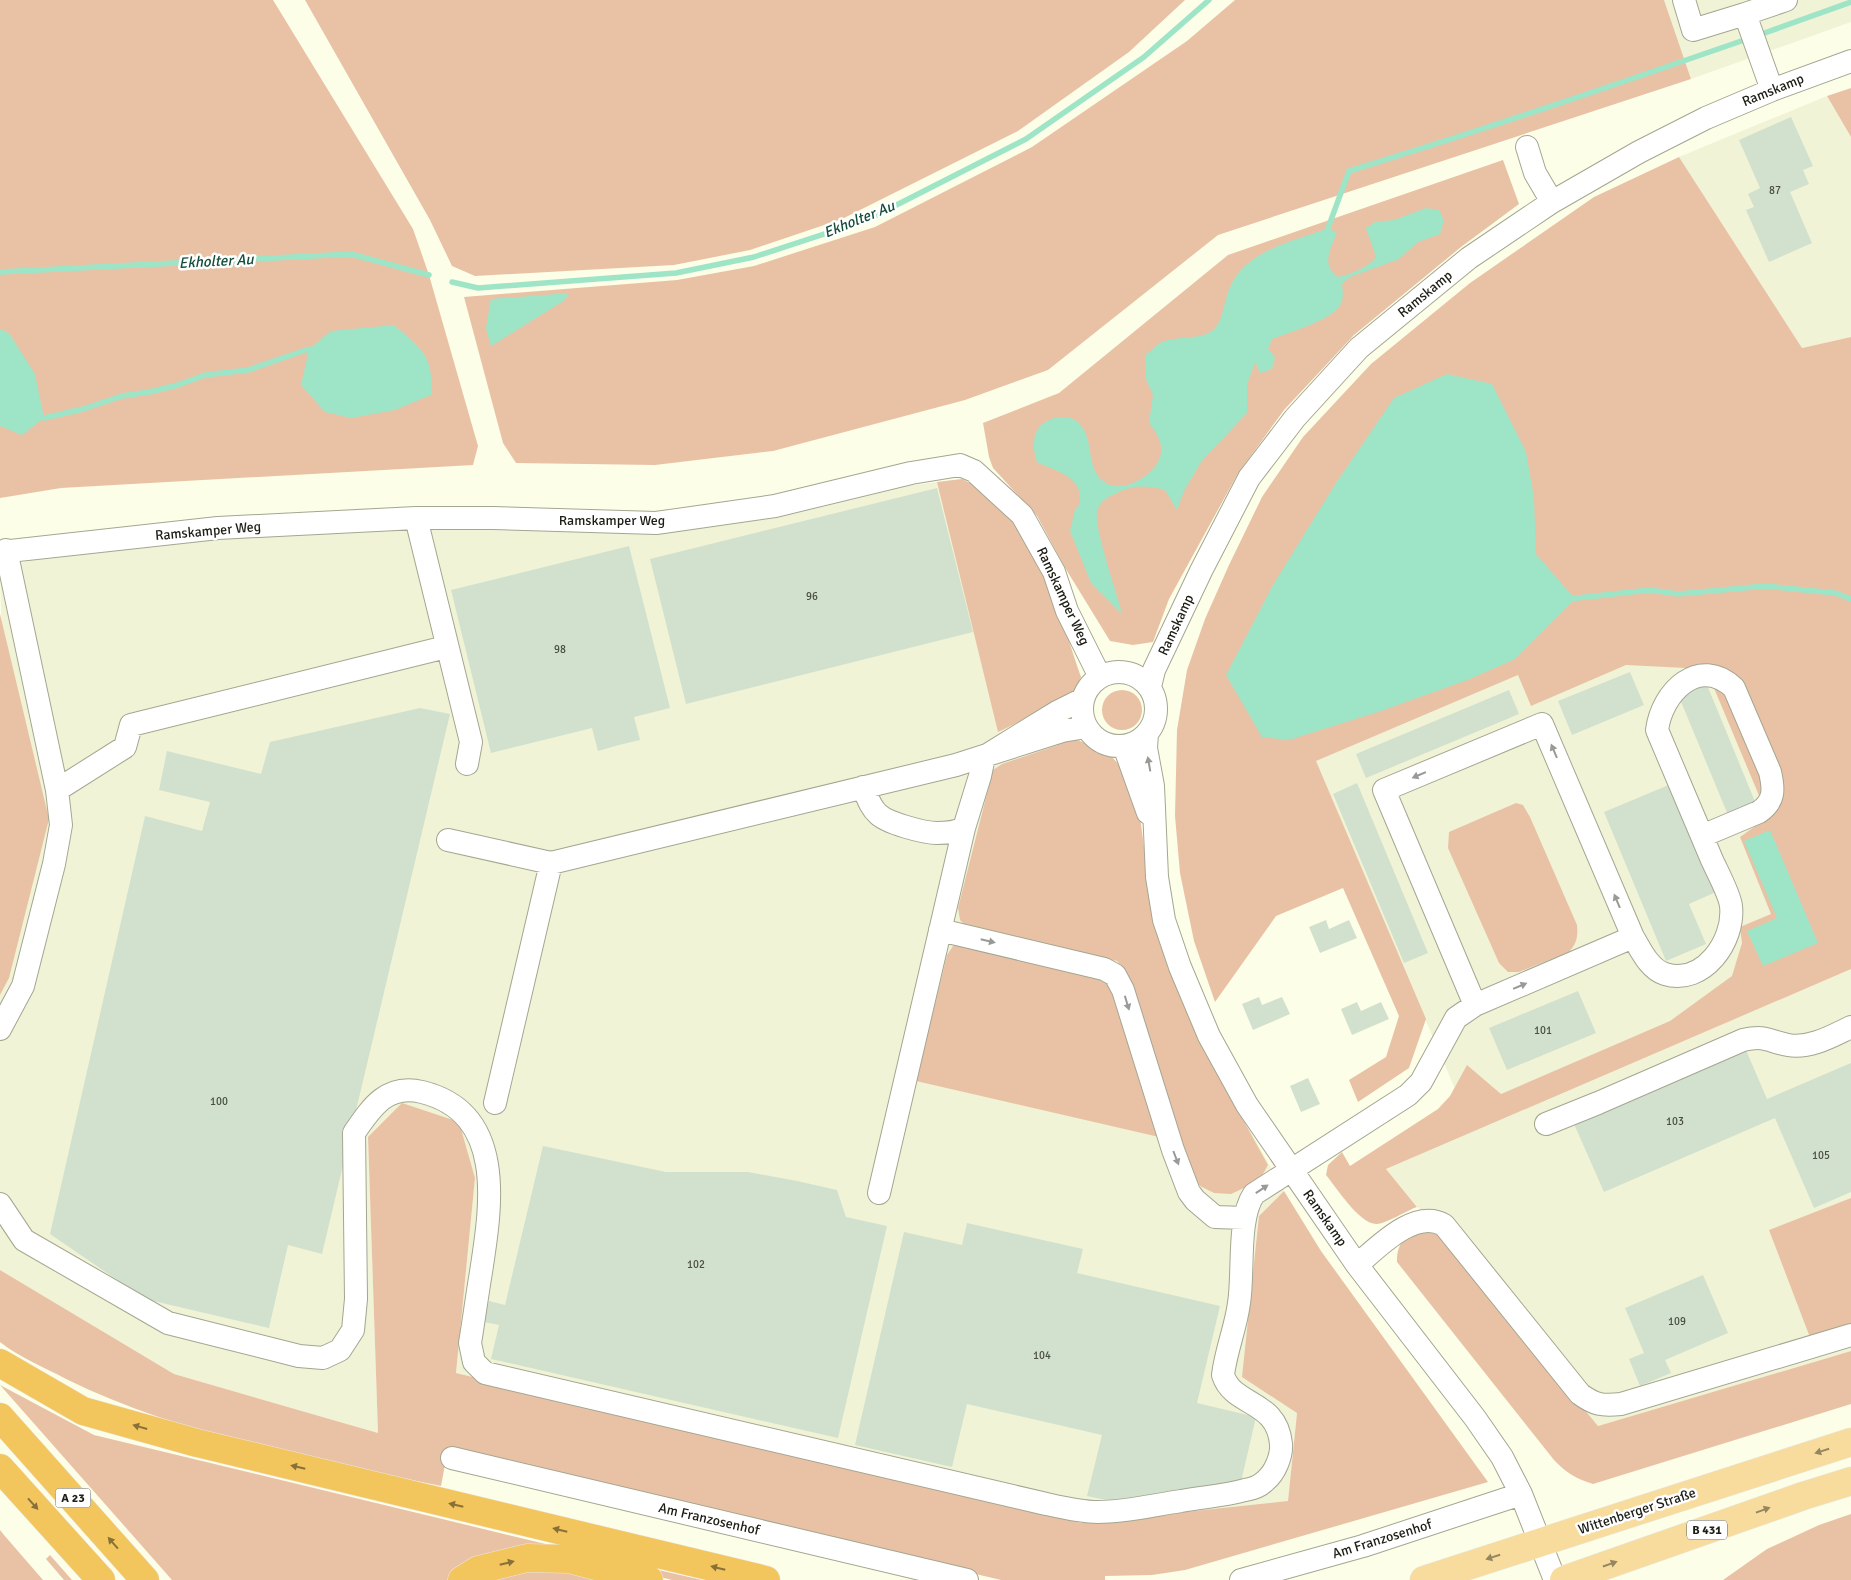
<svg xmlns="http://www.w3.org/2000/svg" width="1851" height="1580" viewBox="0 0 1851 1580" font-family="Signika,sans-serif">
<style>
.built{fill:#f0f3d5}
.green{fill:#e9c2a6}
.water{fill:#9ee4c7}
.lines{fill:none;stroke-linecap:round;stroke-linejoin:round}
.stream{stroke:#9ee4c7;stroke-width:5.5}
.building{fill:#d2e1ce}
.minor-casing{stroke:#a4a691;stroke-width:24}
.major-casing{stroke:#e8e8e8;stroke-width:29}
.highway-casing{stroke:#e8e8e8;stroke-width:29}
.minor{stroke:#fff;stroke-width:22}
.major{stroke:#f8dc9e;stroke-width:28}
.highway{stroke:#f3c55d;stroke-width:28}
.oneway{fill:#999996}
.oneway2{fill:#887139}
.oneway3{fill:#958660}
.labels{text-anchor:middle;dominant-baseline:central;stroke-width:5;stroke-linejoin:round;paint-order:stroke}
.number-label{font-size:11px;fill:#4a4e43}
.shield{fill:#fff;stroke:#60615b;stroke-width:1}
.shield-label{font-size:12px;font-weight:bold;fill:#1c1d15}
.street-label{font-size:14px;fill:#1c1d15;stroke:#fff}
.water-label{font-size:15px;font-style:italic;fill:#144d3a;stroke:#fff}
</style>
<rect width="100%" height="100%" fill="#fcfee8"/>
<path class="built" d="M1664 0H1851V22L1691 79Z
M1827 96 1851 137V337L1802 348 1679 157Z
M962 479 1081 677 1076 689 1065 699 1060 739 1091 746 1112 757 1168 968 1199 1040 1284 1191 1259 1216 1297 1413 1288 1502 1081 1523 456 1373 475 1178 368 1137 378 1433 174 1374 0 1270V995L9 978 0 567 36 560 221 539 404 529 658 532 777 518 914 485Z
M1729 622 1851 905V1351L1598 1426 1386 1169 1473 1131 1315 761 1518 675Z"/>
<path class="green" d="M0 0H273L413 229 429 275 478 446 473 465 61 488 0 498Z
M305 0H1185L1129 52 1018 131 842 219 750 250 674 265 475 276 452 266 430 220Z
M1235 0H1664L1691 79 1218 235 1048 370 965 400 773 451 655 465 516 463 503 443 464 297 677 280 754 266 875 227 1032 147 1187 41Z
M1851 88V137L1827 96Z
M1679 157 1802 348 1851 337V969L1386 1169 1417 1207C1406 1211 1387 1223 1377 1224 1360 1225 1336 1187 1326 1175L1328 1165 1342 1152 1350 1166 1438 1109 1450 1096 1467 1065 1501 1094 1670 1021 1732 976 1742 943 1740 927 1771 914 1740 837 1768 817 1706 669 1626 665 1531 706 1518 675 1316 761 1426 1019 1409 1068 1358 1102 1349 1080 1386 1057 1399 1016 1343 888 1276 916 1215 1002 1194 941 1180 873 1175 816 1177 730 1187 670 1205 619 1229 565 1262 497 1303 437 1371 364 1470 283 1594 197Z
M1503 160 1519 204 1461 247 1354 335 1284 410 1237 475 1169 599 1153 642 1133 645 1110 641 1064 566 1037 516 993 468 989 457 983 423 1059 393 1228 255Z
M962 479C971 484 981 488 989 494 1040 535 1060 617 1081 677L1076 689 1065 699 998 732 937 482Z
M0 614 49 819 9 978 0 995Z
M1102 710a20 20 0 1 1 40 0a20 20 0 1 1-40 0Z
M1060 739H1076L1091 746 1112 757 1122 768 1139 809 1153 917 1168 968 1199 1040 1268 1165 1259 1181 1231 1194 1214 1193 1200 1186 1188 1167 1125 970 1117 961 967 927 960 920 958 908 993 770 1002 764 1058 745Z
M1516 803 1523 805 1530 817 1577 925C1578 937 1577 943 1569 952L1519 972H1508L1499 963 1448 848 1449 832Z
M963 945 1105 978 1113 986 1159 1137 916 1081 947 955 953 946Z
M402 1103 459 1122 475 1178 456 1373 1081 1523 1288 1501 1297 1413 1242 1377 1259 1216 1284 1191 1321 1251 1488 1482 1185 1570 1152 1575 1105 1576V1580H1001L448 1449 441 1486C314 1460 183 1436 66 1379 44 1367 20 1358 0 1342V1270L174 1374 378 1433 368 1137Z
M1851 1198V1328L1811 1340 1769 1230Z
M1417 1231 1438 1232 1598 1426 1851 1351V1404L1593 1484C1577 1479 1566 1473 1554 1460L1397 1262C1397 1245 1402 1239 1417 1231Z
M0 1385 94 1435 554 1546 702 1580H672L625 1568 483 1561 447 1580H172Z
M1851 1514V1580H1723L1767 1549 1819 1525Z
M0 1530 4 1535 43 1580H0Z
M50 1555 72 1580H64L46 1559Z
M549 1570 608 1580H478L487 1575Z"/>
<path class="water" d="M1426 208 1439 210 1444 220 1440 234 1418 242 1399 259 1350 277 1342 284C1343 292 1344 300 1339 307 1330 320 1288 333 1272 339L1268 349 1275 357 1272 369 1260 373 1255 362 1247 385V413L1201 462 1184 491 1177 510 1165 490C1149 486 1134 484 1119 492 1110 496 1100 500 1097 512 1094 529 1117 593 1122 614L1091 583 1070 531 1075 510 1080 504C1079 499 1080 492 1078 488 1071 473 1050 469 1037 462 1034 452 1032 443 1036 433 1041 419 1063 413 1075 420 1097 434 1083 470 1106 483 1124 495 1161 472 1161 451 1162 440 1155 431 1149 423L1153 395 1146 379 1145 355C1150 352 1155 346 1160 343 1176 335 1197 341 1212 331 1224 323 1224 297 1231 285 1248 249 1295 241 1328 228L1337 233C1330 248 1321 266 1338 277 1351 274 1368 268 1376 257L1366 228 1375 222 1394 220Z
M569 293 565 300 491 346 486 328 491 299Z
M394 325C422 349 434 356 431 395L395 410 351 418 325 412 301 385 309 349 331 331Z
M0 329 9 333 35 374 44 418 22 435 0 426Z
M1447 374 1492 384 1526 452 1534 498 1536 554 1575 599 1515 659 1470 679 1381 711 1289 740 1262 737 1226 675 1273 585 1336 483 1394 398Z
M1770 830 1818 943 1763 966 1747 931 1777 918 1744 841Z"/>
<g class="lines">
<path class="stream" d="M1759 35 1851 2
M1328 228 1349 171C1484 130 1617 84 1750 38
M0 272 351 254 429 275
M452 282 478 288 676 273 754 257 867 220 1026 139 1144 57 1209 0
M44 418 83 409 122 396 149 392 178 385 205 375 248 370 309 349
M1568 599 1650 590 1678 594 1765 586 1835 593 1851 599"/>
</g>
<path class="building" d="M1791 117 1813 166 1803 170 1809 184 1790 192 1812 243 1769 262 1746 210 1754 207 1748 194 1760 188 1739 140Z
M937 488 973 632 686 704 650 559Z
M629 546 670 708 634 717 640 740 619 745 598 751 592 728 491 753 451 590Z
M1630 672 1644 705 1572 735 1558 701Z
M1705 680 1756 804 1728 815 1677 692Z
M1509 690 1519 714 1366 778 1356 754Z
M420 708 450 714 322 1254 288 1245 269 1328 145 1299 50 1234 145 816 202 831 210 802 159 790 167 751 261 774 270 742Z
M1357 783 1428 953 1404 963 1333 794Z
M1671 784 1716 892 1689 904 1706 944 1666 961 1604 812Z
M1326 920 1329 929 1349 920 1357 938 1320 953 1309 927Z
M1578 991 1596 1033 1507 1070 1489 1028Z
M1259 997 1262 1005 1282 997 1290 1014 1253 1030 1242 1004Z
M1357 1002 1361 1011 1381 1002 1389 1019 1352 1035 1341 1009Z
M1746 1050 1767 1099 1851 1063V1192L1814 1208 1775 1118 1604 1192 1574 1124Z
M1308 1078 1320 1104 1301 1112 1290 1086Z
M543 1146 666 1172H748L797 1181 837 1190 846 1217 887 1226 838 1438 491 1359 499 1325 484 1322 489 1301 505 1305Z
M967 1223 1083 1249 1077 1273 1220 1306 1197 1403 1256 1417 1241 1482 1110 1501 1087 1496 1102 1435 967 1404 952 1467 855 1445 904 1232 962 1245Z
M1703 1275 1728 1333 1665 1360 1671 1373 1640 1386 1629 1359 1644 1353 1625 1308Z"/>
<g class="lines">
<g class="minor-casing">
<path id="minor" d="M1684 0 1693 30 1745 14 1772 90
M1745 14 1786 0
M1527 147 1535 173 1552 202
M416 518 471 742 467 764
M0 552 218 528 416 518H493L656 523 775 506 911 473 960 465 974 471 1022 515 1054 572 1067 611 1100 677
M1082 709a37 37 0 1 1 74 0a37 37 0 1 1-74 0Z
M1150 687 1154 670 1201 571 1249 478 1295 418 1359 348 1469 258 1552 202 1639 152 1706 118 1772 90 1851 61
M1147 734 1146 748 1153 786 1157 877 1164 920 1180 967 1209 1036 1247 1105 1357 1265 1475 1418 1502 1457 1521 1494 1555 1580
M1124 746 1148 813
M863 787C867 796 870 807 878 814 887 823 924 833 937 833 947 833 956 832 964 828
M57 790 125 747 131 725 446 647
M448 840 551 863 956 765 1062 731 1086 727
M940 930 1104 969 1115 975 1123 990 1173 1150 1189 1192 1195 1200 1215 1217 1245 1218
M1633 937C1641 950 1649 969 1665 974 1703 986 1735 941 1731 906 1730 895 1717 871 1712 860 1694 817 1675 773 1657 730 1662 692 1699 655 1734 688L1770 772C1774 789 1775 801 1759 812L1702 836
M0 1029 23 986 54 864 61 825 57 790 6 550
M495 1103 551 863
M1546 1124 1598 1103 1743 1040C1767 1035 1767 1041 1788 1045 1810 1049 1832 1036 1851 1027
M879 1193 964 828 980 776 984 757 1057 712 1083 699
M0 1204 24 1240 168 1323 299 1356 323 1358 340 1350 353 1330 356 1299 354 1133C371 1108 387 1083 422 1092 507 1113 491 1207 481 1272 477 1296 474 1319 470 1343L474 1362 485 1373 1042 1503C1060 1507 1079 1512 1098 1512 1126 1512 1154 1505 1181 1501 1202 1497 1224 1496 1245 1490 1252 1489 1260 1486 1265 1481 1275 1473 1282 1456 1281 1444 1277 1399 1233 1407 1223 1375 1226 1350 1236 1327 1239 1303 1244 1273 1237 1219 1254 1194L1408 1095 1421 1082 1456 1018 1475 1005 1633 937 1542 724 1384 790 1475 1005
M1357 1265C1378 1247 1415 1208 1444 1225L1580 1394C1595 1405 1602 1406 1621 1404L1851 1335
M452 1458 967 1580
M1241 1580 1363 1546 1521 1494"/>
</g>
<g class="major-casing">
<path id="major" d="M1424 1580 1851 1442
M1564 1580 1803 1496 1851 1481"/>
</g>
<g class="highway-casing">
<path id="highway" d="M0 1363 83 1411 197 1443 766 1580
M0 1417 145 1580
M0 1468 101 1580
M462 1580 478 1570 527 1558 569 1559 649 1580"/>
</g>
<use href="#minor" class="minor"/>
<use href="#major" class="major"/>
<use href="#highway" class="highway"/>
</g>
<defs><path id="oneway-solid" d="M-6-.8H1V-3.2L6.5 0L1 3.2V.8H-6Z" transform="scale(1.25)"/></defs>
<g class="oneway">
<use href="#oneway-solid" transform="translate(1554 751) rotate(-113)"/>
<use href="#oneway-solid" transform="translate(1149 764) rotate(-100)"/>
<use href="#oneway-solid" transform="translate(1419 775) rotate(157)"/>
<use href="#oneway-solid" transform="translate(1617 901) rotate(-113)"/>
<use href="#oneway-solid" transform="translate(988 941) rotate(13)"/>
<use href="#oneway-solid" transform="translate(1520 986) rotate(-23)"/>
<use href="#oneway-solid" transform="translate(1127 1003) rotate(73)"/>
<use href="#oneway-solid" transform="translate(1176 1158) rotate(69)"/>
<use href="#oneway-solid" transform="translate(1262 1189) rotate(-34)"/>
</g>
<g class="oneway2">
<use href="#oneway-solid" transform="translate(140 1427) rotate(-164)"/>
<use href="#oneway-solid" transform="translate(298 1467) rotate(-167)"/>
<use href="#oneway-solid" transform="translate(33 1504) rotate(48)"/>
<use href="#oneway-solid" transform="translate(456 1505) rotate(-167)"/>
<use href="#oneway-solid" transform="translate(560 1530) rotate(-166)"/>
<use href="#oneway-solid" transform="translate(113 1543) rotate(-131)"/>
<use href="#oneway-solid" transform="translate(507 1563) rotate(-14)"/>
<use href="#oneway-solid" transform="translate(718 1568) rotate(-166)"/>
</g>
<g class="oneway3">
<use href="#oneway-solid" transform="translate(1822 1451) rotate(163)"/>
<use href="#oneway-solid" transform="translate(1763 1510) rotate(-20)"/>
<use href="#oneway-solid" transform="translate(1493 1557) rotate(162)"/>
<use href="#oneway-solid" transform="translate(1610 1564) rotate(-19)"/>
</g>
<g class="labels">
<g class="number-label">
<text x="1775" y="190">87</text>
<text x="812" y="596">96</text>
<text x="560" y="649">98</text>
<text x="1543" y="1030">101</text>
<text x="219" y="1101">100</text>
<text x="1675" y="1121">103</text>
<text x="1821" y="1155">105</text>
<text x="696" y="1264">102</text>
<text x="1677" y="1321">109</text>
<text x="1042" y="1355">104</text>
</g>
<g class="shield">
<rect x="55.5" y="1488.5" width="35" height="19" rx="4"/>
<rect x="1687" y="1520.5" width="40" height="19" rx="4"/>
</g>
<g class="shield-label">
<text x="73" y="1498">A 23</text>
<text x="1707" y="1530">B 431</text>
</g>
<g class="street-label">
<text transform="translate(1773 90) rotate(-22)">Ramskamp</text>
<text transform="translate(1425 294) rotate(-39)">Ramskamp</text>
<text x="612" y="520">Ramskamper Weg</text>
<text transform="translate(208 531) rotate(-5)">Ramskamper Weg</text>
<text transform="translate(1063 596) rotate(65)">Ramskamper Weg</text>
<text transform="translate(1176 625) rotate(-65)">Ramskamp</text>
<text transform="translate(1325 1218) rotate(55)">Ramskamp</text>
<text transform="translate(1637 1511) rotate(-18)">Wittenberger Straße</text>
<text transform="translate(709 1519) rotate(13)">Am Franzosenhof</text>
<text transform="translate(1382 1539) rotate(-17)">Am Franzosenhof</text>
</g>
<g class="water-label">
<text transform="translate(859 219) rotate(-22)">Ekholter Au</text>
<text transform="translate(216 261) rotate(-3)">Ekholter Au</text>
</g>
</g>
</svg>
